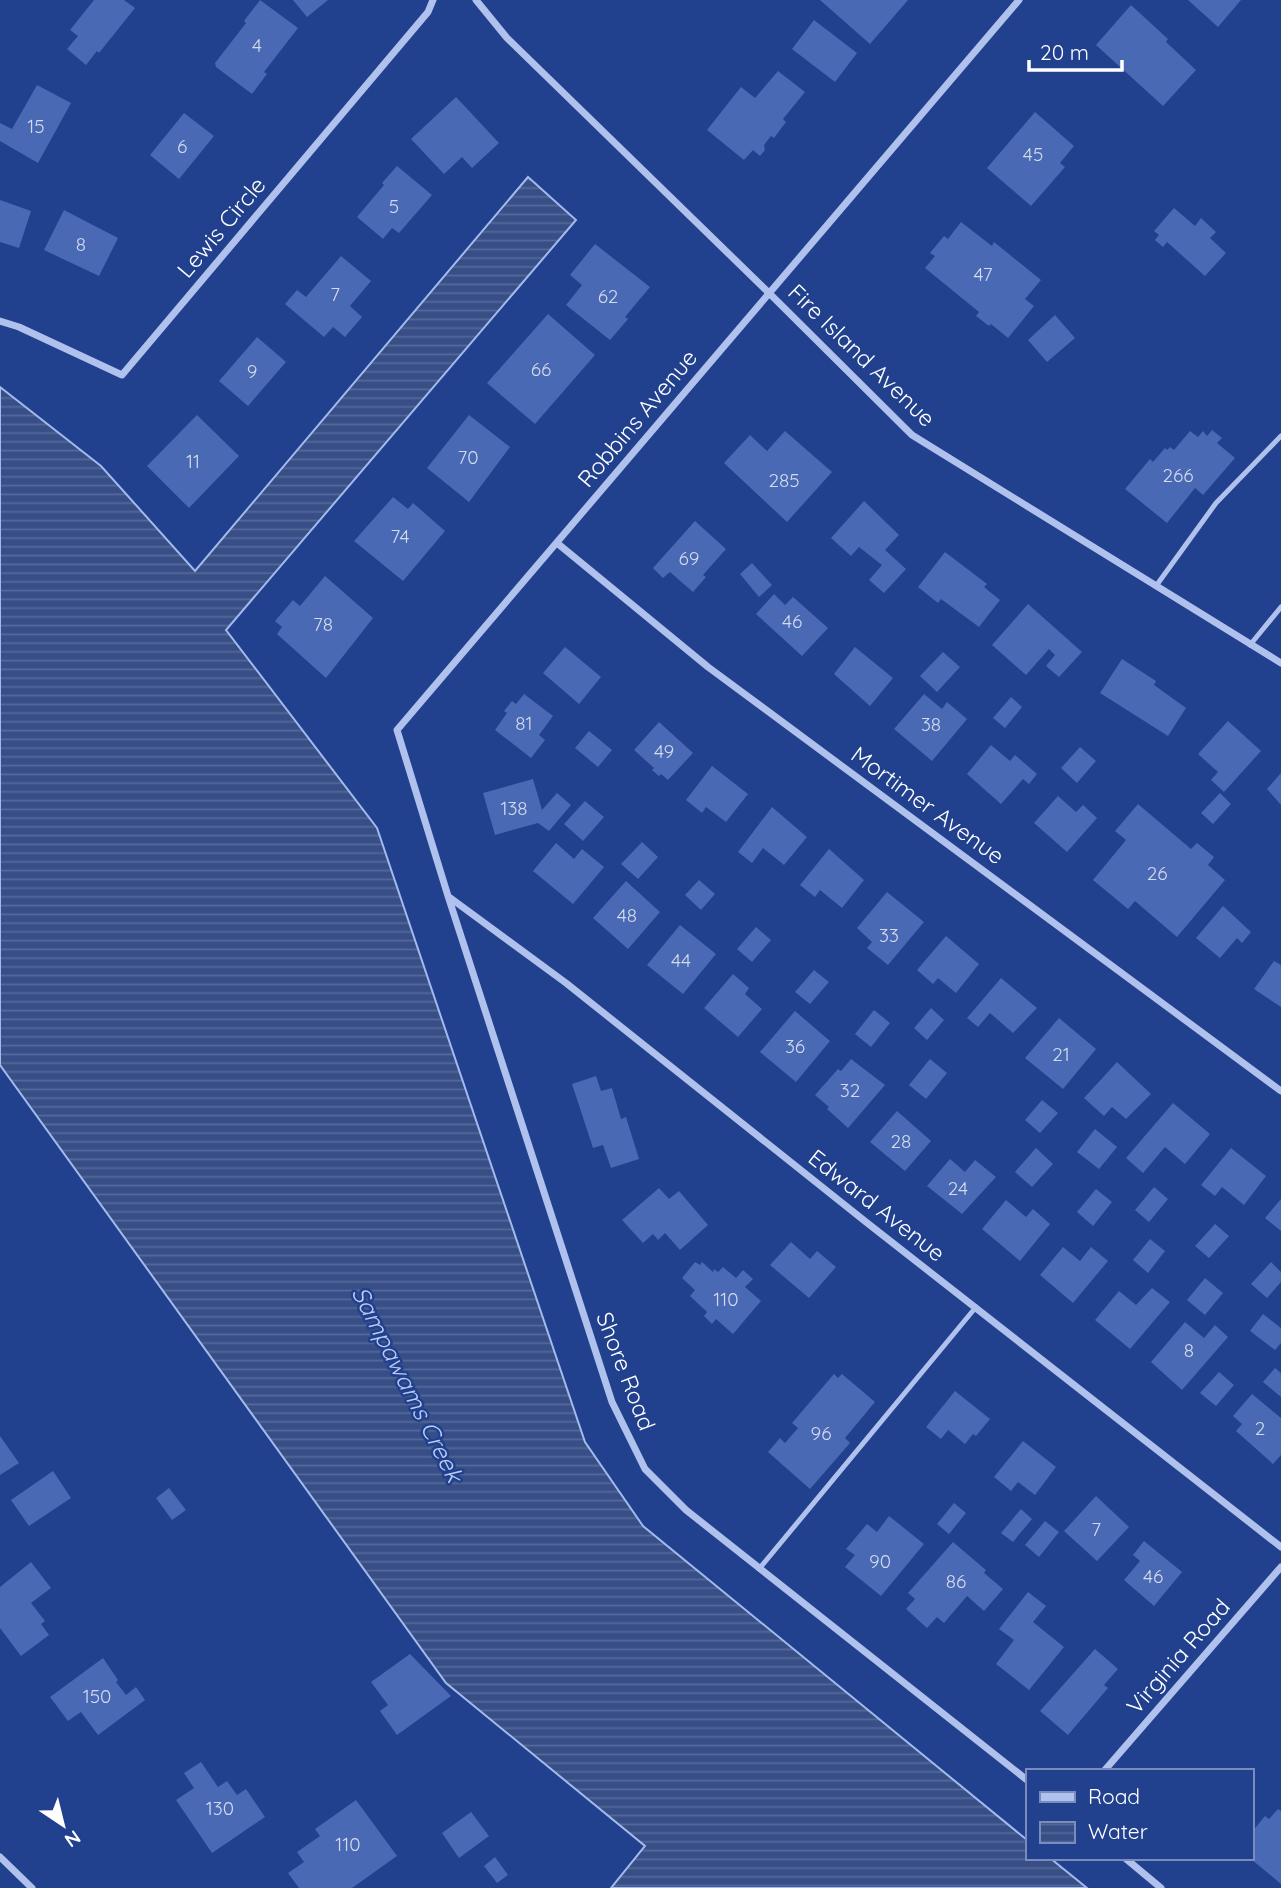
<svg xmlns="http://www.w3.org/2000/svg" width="1281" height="1888" viewBox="0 0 1281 1888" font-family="Quicksand,sans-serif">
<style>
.water{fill:url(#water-rules);stroke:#a2baed;stroke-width:2}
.building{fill:#4969b4}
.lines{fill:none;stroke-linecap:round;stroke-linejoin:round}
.lane{stroke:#afc1ec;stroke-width:5}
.street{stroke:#afc1ec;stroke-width:7}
.labels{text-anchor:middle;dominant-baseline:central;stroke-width:5;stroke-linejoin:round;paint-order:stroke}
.number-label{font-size:19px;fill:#d2daec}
.street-label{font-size:23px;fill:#fff;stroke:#21408d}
.water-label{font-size:24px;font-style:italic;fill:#bbccf3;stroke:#21408d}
</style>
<defs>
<pattern id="water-rules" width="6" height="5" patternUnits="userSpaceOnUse" patternTransform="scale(1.75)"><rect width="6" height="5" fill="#374e87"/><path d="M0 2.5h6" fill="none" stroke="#556999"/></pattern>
</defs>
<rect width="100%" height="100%" fill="#21408d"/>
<path class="water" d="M528 177 576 220 226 630 377 828 585 1442 643 1526 1027 1840V1858H1050L1087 1888H611L645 1846 446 1683 0 1065V387L101 466 195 571Z"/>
<path class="building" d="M94 0H124L135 8 99 53 97 51 86 65 67 49 78 36 70 30Z
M260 0 298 28 264 72 267 74 252 94 216 67 215 63 246 23 244 21Z
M293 0H328L307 17Z
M820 0H908L870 44Z
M1188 0H1241L1218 27Z
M1131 5 1168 39 1166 42 1196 70 1163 106 1096 45Z
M814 20 857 53 835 82 792 49Z
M778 71 805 92 783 119 786 122 774 138 771 136 764 145 765 150 760 156 753 150 744 160 707 130 741 87 755 98Z
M37 85 71 103 38 163 0 141V123L12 129Z
M456 97 499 143 472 168 462 157 444 174 411 139Z
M1035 112 1074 146 1060 163 1065 167 1031 206 987 168Z
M184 113 214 136 179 179 150 155Z
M397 166 432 195 399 233 392 228 383 239 357 217 384 185 382 183Z
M0 200 31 211 19 248 0 242Z
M1174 208 1195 226 1201 218 1216 232 1210 238 1226 253 1205 276 1167 242 1163 247 1155 240 1159 235 1154 231Z
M64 210 118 238 99 276 44 250Z
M961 222 992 246 994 242 1041 280 1025 299 1034 306 1008 338 991 324 989 326 976 316 979 312 925 268 935 256 930 253 944 236 948 239Z
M595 244 650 287 625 317 628 319 610 340 566 305 582 285 570 275Z
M341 256 371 281 350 306 362 317 345 337 333 327 324 337 285 304 297 290 306 297Z
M548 314 595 355 535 424 487 383Z
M1055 315 1075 338 1047 362 1028 340Z
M257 337 286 362 248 406 219 381Z
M197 415 239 456 189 508 147 466Z
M469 415 510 447 469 502 427 468Z
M1212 430 1222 438 1217 443 1235 458 1203 495 1195 488 1167 523 1125 489 1150 459 1153 462 1165 448 1167 450 1170 447 1174 450 1190 431 1198 437 1203 431 1207 436Z
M785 431 832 472 787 522 724 463 750 435 767 451Z
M393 497 408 509 413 503 445 531 403 581 354 541Z
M864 501 899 535 885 550 906 569 884 593 869 580 882 565 859 547 851 556 831 538Z
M695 521 726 549 703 575 706 577 693 592 670 572 663 578 653 568Z
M945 552 987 584 984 587 1000 600 979 627 941 599 938 603 918 587Z
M752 563 772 585 759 597 740 574Z
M325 576 373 618 326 678 277 634 282 627 275 621 293 600 300 606Z
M774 594 785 605 793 597 828 628 802 656 756 614Z
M1028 604 1082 652 1059 677 1046 666 1055 655 1049 649 1026 675 992 645Z
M565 647 601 677 579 704 543 673Z
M855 647 893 678 870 706 834 674Z
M943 652 960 667 937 692 920 676Z
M1122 659 1156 681 1154 685 1186 708 1168 736 1100 693Z
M524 694 553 716 539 735 545 740 531 758 495 730 507 713 504 711 512 701 516 704Z
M924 694 942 709 947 702 967 719 932 761 894 729Z
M1011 697 1022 707 1005 728 993 718Z
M1228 721 1261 751 1224 792 1211 780 1218 772 1198 754Z
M659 722 693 753 668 780 661 774 659 776 652 770 654 768 634 750Z
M589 731 612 750 598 767 575 748Z
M991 745 1010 761 1015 755 1037 774 1029 784 1023 779 1001 804 967 774Z
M1080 747 1096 761 1077 783 1061 768Z
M712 766 748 794 726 822 706 807 702 813 686 800Z
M1281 773V805L1267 789Z
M533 779 542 810 557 793 571 805 549 831 538 823 495 835 483 793Z
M1220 793 1231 804 1213 824 1201 813Z
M1058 796 1076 812 1083 805 1097 818 1067 852 1034 823Z
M585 801 604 817 583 841 564 824Z
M1138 804 1191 849 1197 843 1214 857 1208 865 1225 880 1177 937 1135 901 1128 909 1093 880 1126 840 1115 831Z
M772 807 807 837 784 865 763 848 752 863 738 852Z
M642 842 658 857 638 879 621 864Z
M556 843 574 859 582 849 604 867 573 904 533 871Z
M829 849 864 880 842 908 820 890 815 897 800 885Z
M699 880 715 894 701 910 685 895Z
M626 881 660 912 628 949 593 918Z
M887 892 924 922 888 965 867 948 872 942 857 928Z
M1223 906 1251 932 1242 943 1237 938 1220 958 1196 938Z
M680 925 716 954 683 994 647 965Z
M756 927 771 940 752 962 737 949Z
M946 936 979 964 956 993 938 978 933 984 917 970Z
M1274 961 1281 965V1007L1254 989Z
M814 970 829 982 810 1004 795 992Z
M733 974 749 988 745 994 762 1009 738 1037 704 1008Z
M1001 978 1037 1008 1013 1033 990 1013 978 1027 967 1018Z
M931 1008 944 1020 927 1040 914 1028Z
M874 1010 890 1023 871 1047 855 1034Z
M795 1011 830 1041 796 1082 760 1052Z
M1059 1018 1096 1049 1063 1089 1025 1058Z
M851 1059 885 1085 848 1128 827 1109 829 1107 815 1095 838 1069 841 1071Z
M930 1059 947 1073 926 1099 909 1085Z
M1117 1062 1151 1094 1126 1119 1112 1107 1104 1116 1084 1098Z
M596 1076 601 1091 612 1088 621 1119 626 1117 639 1159 611 1168 603 1145 593 1148 572 1084Z
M1042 1100 1058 1113 1040 1133 1025 1120Z
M1173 1103 1210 1134 1185 1164 1165 1147 1143 1173 1126 1158Z
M897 1111 931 1141 905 1171 870 1142Z
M1095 1129 1117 1147 1099 1169 1077 1152Z
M1036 1148 1053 1164 1032 1187 1015 1172Z
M1231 1148 1266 1176 1244 1205 1222 1187 1215 1196 1201 1185Z
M950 1159 965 1172 975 1160 996 1177 962 1214 927 1186Z
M1154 1187 1168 1199 1149 1222 1135 1210Z
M659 1188 669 1199 679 1191 708 1225 680 1250 665 1233 658 1240 653 1234 643 1243 622 1220Z
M1096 1189 1112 1202 1093 1226 1077 1212Z
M1281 1199V1231L1265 1218Z
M1006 1200 1026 1217 1033 1209 1050 1224 1020 1261 982 1229Z
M1215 1224 1229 1236 1209 1258 1195 1246Z
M1150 1239 1165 1251 1148 1273 1133 1260Z
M791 1242 810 1259 817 1251 836 1267 809 1298 770 1265Z
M1063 1247 1080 1261 1091 1247 1108 1261 1073 1303 1040 1275Z
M695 1262 700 1265 702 1262 713 1272 714 1269 718 1272 723 1267 736 1278 743 1270 753 1279 745 1287 761 1301 733 1334 716 1319 712 1324 704 1316 707 1312 690 1296 695 1290 682 1278Z
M1271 1262 1281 1272V1282L1267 1298 1251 1284Z
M1205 1278 1223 1293 1205 1315 1187 1300Z
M1152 1288 1170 1302 1130 1349 1095 1320 1119 1291 1136 1305Z
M1263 1314 1281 1328V1343L1275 1350 1250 1331Z
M1185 1322 1204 1338 1215 1325 1228 1337 1182 1390 1151 1362Z
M1275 1368 1281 1373V1397L1263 1382Z
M1219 1372 1234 1385 1216 1406 1200 1393Z
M834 1374 838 1378 842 1374 875 1402 845 1438 850 1443 810 1489 768 1452 780 1438 785 1443 798 1428 792 1423Z
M955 1391 990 1419 976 1436 973 1434 965 1444 948 1430 941 1439 926 1427Z
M1252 1394 1281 1418V1455L1273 1464 1236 1431 1242 1424 1233 1416Z
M0 1436 19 1463 0 1475Z
M1023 1441 1056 1467 1035 1495 1018 1482 1011 1491 994 1477Z
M53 1471 71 1498 29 1526 11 1500Z
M169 1488 186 1510 172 1520 156 1498Z
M1096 1496 1129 1527 1097 1561 1064 1531Z
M954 1503 966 1513 949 1534 937 1524Z
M1021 1509 1032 1519 1013 1542 1001 1533Z
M889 1516 924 1544 881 1596 845 1567 855 1555 846 1549 867 1524 877 1532Z
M1045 1521 1059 1532 1039 1557 1025 1545Z
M1144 1541 1182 1572 1154 1606 1124 1580 1140 1561 1133 1555Z
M953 1542 986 1570 984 1573 1003 1589 984 1611 967 1596 944 1623 937 1617 927 1628 906 1609 915 1599 908 1593Z
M31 1562 51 1588 31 1603 45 1621 41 1624 49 1635 21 1656 0 1628V1587Z
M1028 1592 1046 1606 1033 1622 1064 1647 1029 1690 996 1664 1014 1640 999 1629Z
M1095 1649 1118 1669 1104 1685 1108 1688 1068 1735 1040 1711Z
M410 1654 451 1696 397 1735 380 1711 388 1705 371 1682Z
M103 1658 118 1680 116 1682 126 1695 136 1687 145 1700 98 1735 81 1712 68 1721 50 1697Z
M201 1762 218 1787 227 1781 237 1795 246 1789 265 1817 212 1853 176 1800 194 1788 184 1773Z
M356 1800 397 1856 352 1888H299L288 1873 304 1862 297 1852 320 1836 315 1829Z
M1278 1809 1281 1811V1884L1251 1859V1833L1265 1816 1269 1819Z
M471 1812 489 1836 459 1858 442 1833Z
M495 1857 508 1875 497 1883 484 1866Z"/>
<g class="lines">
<path class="lane" d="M1156 586 1216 503 1281 436
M1250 645 1281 607
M759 1569 976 1307"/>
<path class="street" d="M476 0 507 38 769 293 912 435 1281 663
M1019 0 397 730 448 896 612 1402 645 1469 686 1510 1027 1780
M0 321 19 327 122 375 428 12 433 0
M557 543 708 667 1281 1091
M449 897 566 983 866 1222 1281 1547
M1104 1771 1281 1567
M0 1857 32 1888
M1125 1858 1161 1888"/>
</g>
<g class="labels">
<g class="number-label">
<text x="257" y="45">4</text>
<text x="36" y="126">15</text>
<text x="182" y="146">6</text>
<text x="1033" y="154">45</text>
<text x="394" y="206">5</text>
<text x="81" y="244">8</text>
<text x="983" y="274">47</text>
<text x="335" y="294">7</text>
<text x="608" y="296">62</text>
<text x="541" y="369">66</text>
<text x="252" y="371">9</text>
<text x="468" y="457">70</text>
<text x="193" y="461">11</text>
<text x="1178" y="475">266</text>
<text x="784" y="480">285</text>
<text x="400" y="536">74</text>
<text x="689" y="558">69</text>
<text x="792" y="621">46</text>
<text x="323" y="624">78</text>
<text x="524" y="723">81</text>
<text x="931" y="724">38</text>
<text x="664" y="751">49</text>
<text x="514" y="808">138</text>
<text x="1157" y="873">26</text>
<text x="627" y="915">48</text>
<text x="889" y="935">33</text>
<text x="681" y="960">44</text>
<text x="795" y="1046">36</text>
<text x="1061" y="1054">21</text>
<text x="850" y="1090">32</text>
<text x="901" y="1141">28</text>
<text x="958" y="1188">24</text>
<text x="726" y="1299">110</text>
<text x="1189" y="1350">8</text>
<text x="1260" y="1428">2</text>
<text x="821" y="1433">96</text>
<text x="1096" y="1529">7</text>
<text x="880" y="1561">90</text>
<text x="1153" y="1576">46</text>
<text x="956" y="1581">86</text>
<text x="97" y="1696">150</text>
<text x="220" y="1808">130</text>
<text x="348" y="1844">110</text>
</g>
<g class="street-label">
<text transform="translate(221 227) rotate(-50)">Lewis Circle</text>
<text transform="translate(862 355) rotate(44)">Fire Island Avenue</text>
<text transform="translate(637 418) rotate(-50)">Robbins Avenue</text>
<text transform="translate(928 805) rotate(36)">Mortimer Avenue</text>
<text transform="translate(877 1205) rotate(38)">Edward Avenue</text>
<text transform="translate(626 1371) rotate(69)">Shore Road</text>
<text transform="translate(1178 1656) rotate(-49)">Virginia Road</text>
</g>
<g class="water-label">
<text transform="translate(408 1384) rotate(63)">Sampawams Creek</text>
</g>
</g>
<rect x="1026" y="1769" width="228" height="91" fill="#21408d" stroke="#7a8cbb" stroke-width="2"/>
<rect x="1040" y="1792" width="35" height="10" fill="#afc1ec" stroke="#7a8cbb" stroke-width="2"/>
<text x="1088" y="1804" font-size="21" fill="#ffffff">Road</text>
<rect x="1040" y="1822" width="35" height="21" fill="url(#water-rules)" stroke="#7a8cbb" stroke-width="2"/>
<text x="1088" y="1839" font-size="21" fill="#ffffff">Water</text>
<g transform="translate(63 1825) rotate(145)" stroke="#21408d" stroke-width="5" paint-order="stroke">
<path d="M0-5L12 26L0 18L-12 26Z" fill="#ffffff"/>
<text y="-10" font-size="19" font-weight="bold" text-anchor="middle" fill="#ffffff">N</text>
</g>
<path d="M1029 60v10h93v-10" fill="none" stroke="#ffffff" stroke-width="3.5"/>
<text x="1040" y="60" font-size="21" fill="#ffffff" stroke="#21408d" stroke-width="5" paint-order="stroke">20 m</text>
</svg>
